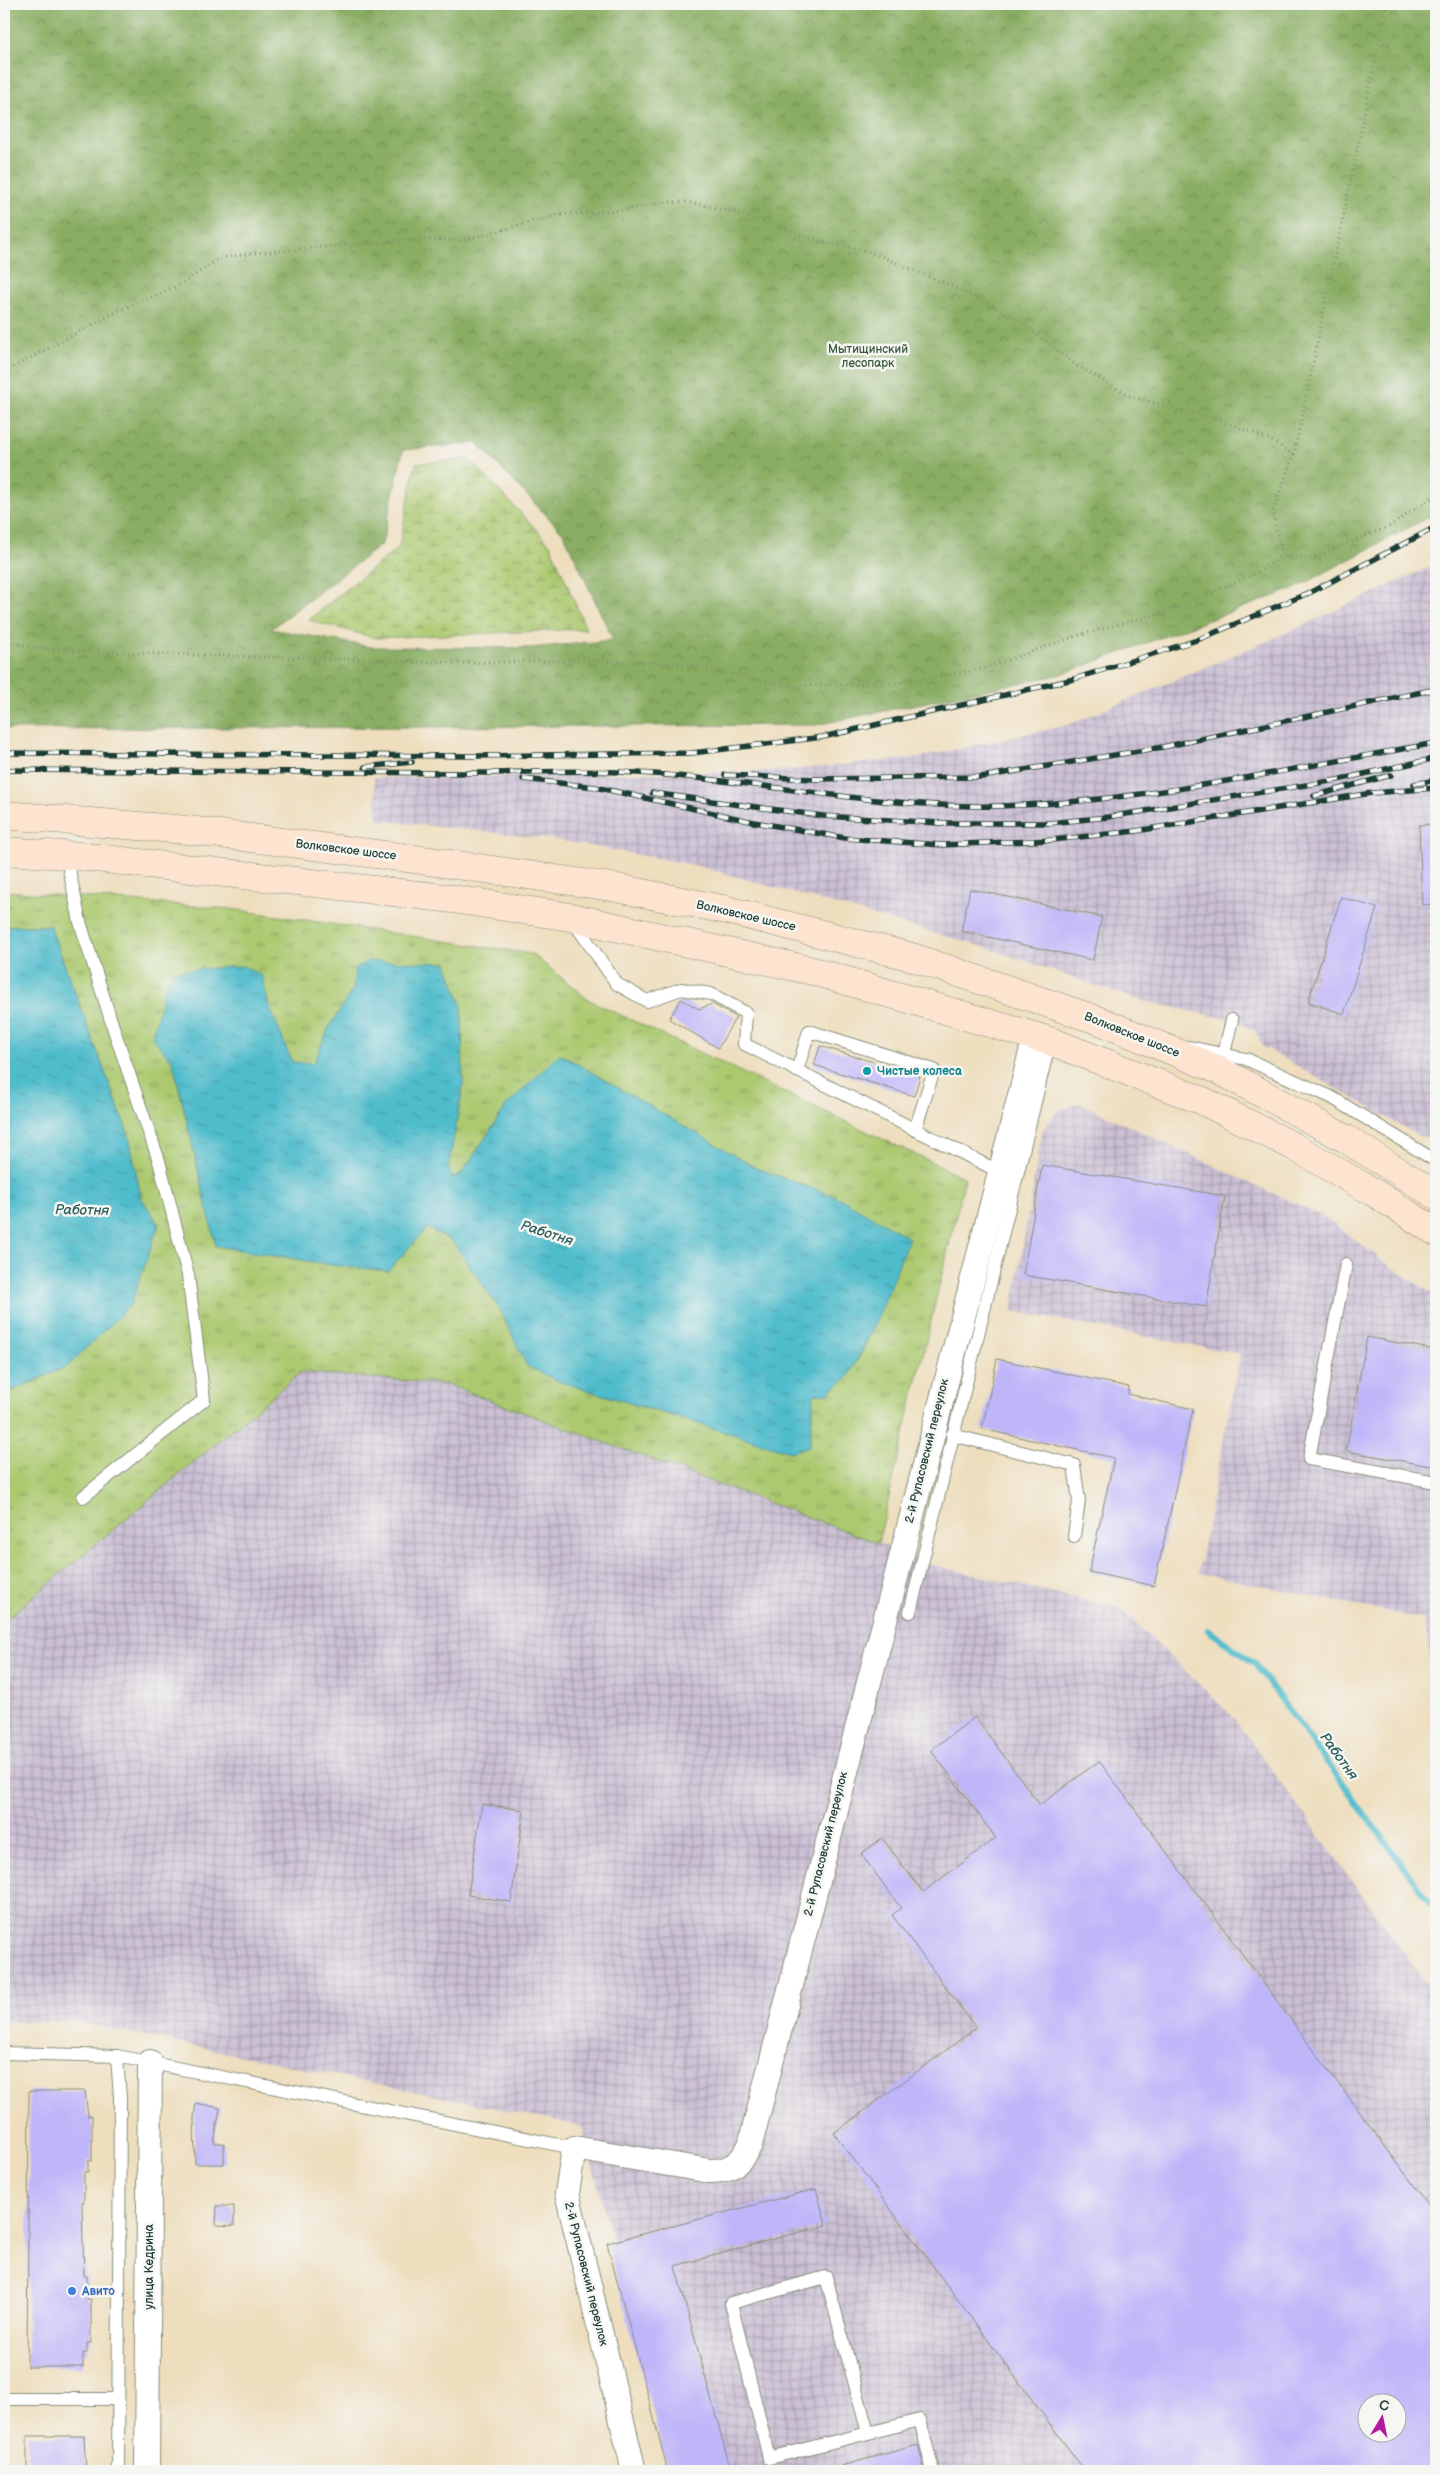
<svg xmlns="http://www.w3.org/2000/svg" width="1440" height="2475" font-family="'Balsamiq Sans',sans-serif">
<defs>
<pattern id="industrial-grid" width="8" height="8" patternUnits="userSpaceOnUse" patternTransform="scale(1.25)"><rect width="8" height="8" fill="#cbbfd4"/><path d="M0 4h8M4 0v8" fill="none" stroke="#a49cad"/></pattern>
<pattern id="grass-tufts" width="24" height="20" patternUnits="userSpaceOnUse" patternTransform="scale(1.25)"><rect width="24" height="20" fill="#acc970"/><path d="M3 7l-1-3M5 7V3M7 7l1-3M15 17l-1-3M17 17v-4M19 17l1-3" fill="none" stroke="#8ba45d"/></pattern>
<pattern id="forest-crowns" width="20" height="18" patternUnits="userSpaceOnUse" patternTransform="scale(1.25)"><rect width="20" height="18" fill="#89ad62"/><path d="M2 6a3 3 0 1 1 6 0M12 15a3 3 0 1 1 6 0" fill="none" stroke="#6f8e52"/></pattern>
<pattern id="wetland-marsh" width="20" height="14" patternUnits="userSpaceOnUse" patternTransform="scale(1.25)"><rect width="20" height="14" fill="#acc970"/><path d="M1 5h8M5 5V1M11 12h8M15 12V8" fill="none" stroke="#8ba45d"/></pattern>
<pattern id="water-ripples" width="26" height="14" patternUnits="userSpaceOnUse" patternTransform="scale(1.25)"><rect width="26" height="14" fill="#50bccc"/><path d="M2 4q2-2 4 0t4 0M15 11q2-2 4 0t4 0" fill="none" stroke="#429aa6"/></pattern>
</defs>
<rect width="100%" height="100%" fill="#f6f6f2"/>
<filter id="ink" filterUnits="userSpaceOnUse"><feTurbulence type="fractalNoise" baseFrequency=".02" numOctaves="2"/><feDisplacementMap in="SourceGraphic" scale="10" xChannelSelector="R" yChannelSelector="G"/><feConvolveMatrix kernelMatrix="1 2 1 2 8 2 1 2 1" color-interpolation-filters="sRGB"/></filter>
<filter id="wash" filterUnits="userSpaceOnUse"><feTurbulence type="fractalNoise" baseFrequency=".0096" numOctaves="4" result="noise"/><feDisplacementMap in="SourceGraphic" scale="20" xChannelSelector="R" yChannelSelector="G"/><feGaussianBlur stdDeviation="1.12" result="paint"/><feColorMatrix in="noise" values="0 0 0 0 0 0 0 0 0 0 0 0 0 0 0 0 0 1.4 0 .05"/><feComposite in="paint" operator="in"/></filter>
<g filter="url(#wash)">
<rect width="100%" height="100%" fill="#eedebe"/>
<g fill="url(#industrial-grid)" fill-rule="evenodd">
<path d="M1436,564V1136L1433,1138L1419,1136L1262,1046L1256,1031L1232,1020L1135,999L988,948L695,865L552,839L378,820L374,778L777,771L917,758L1068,725L1291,631Z"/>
<path d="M1079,1103L1326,1218L1391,1267L1436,1296V1695L1424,1619L1198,1573L1240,1354L1012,1311L1042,1132L1057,1111Z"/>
<path d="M301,1372L446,1384L878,1543L932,1565L1120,1608L1235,1719L1436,1997V2471H674L582,2126L73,2021L4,2022V1621ZM1368,2402H1398V2432H1368Z"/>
</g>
<path fill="url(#grass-tufts)" stroke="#668352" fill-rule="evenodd" d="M4,891L231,909L532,954L589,1000L965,1178L878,1543L446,1384L301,1372L4,1621V1395L68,1366L159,1224L141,1198L129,1136L50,926H4ZM261,976L268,1003L292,1063H314L329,1028L353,989L463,1087L448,1168L452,1179L462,1173L507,1105L758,1169L839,1198L879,1315C864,1345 852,1390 814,1394L809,1446L791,1452L558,1381L527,1366L499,1308L452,1241L427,1228L388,1271L332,1265L216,1246L173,1062Z"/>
<path fill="url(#forest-crowns)" stroke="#54754b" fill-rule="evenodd" d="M4,4H1436V513L1296,588L1062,674L816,725L4,729ZM477,443L564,534L613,640L530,648L372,647L271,629L382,544L403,450Z"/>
<path fill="url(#wetland-marsh)" stroke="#668352" d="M469,459L550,544L586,629L376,638L308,620L399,547L416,463Z"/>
<g fill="url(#water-ripples)" stroke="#387c80">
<path d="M4,926H50L129,1136L141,1198L159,1224L131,1304L68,1366L4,1394Z"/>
<path d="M368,961L447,963L462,1006L463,1087L448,1168L452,1178L462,1173L507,1105L560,1054L758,1169L839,1198L909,1238L879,1315L849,1376L828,1393L814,1394L809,1446L791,1452L558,1381L527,1366L499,1308L452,1241L427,1228L388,1271L332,1265L216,1246L173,1062L152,1037L164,990L174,971L243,966L262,976L268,1003L292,1062L314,1063L329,1028L353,989L355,969Z"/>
</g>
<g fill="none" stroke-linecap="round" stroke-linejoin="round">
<path stroke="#50bccc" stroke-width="6" d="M1208,1630L1255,1664L1436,1911"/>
</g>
<g id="blocks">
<g fill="#bfb5f9" fill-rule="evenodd">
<path d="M1436,824V904L1422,905L1419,825Z"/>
<path d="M970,889L1102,917L1093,960L961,931Z"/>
<path d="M1341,897L1377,908L1344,1014L1308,1002Z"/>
<path d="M681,999L699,1009L712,1004L736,1017L718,1048L669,1019Z"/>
<path d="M820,1046L920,1076L914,1096L814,1065Z"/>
<path d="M1042,1165L1225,1196L1206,1307L1023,1275Z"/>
<path d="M1367,1337L1436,1350V1467L1346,1451Z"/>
<path d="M997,1359L1129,1387L1128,1394L1193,1409L1154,1586L1089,1572L1114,1458L982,1429Z"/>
<path d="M975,1717L1040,1805L1099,1761L1436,2215V2471H1085L834,2133L976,2028L892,1915L901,1908L861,1854L882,1838L923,1892L996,1838L931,1750ZM1368,2402H1398V2432H1368Z"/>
<path d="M482,1804L524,1810L511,1902L468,1895Z"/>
<path d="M29,2091H85L88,2116H92V2161H88V2172H84V2202H82L84,2276H87V2299H91V2343H87V2353H83V2367H27Z"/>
<path d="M196,2103L220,2108L214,2143H224V2164H195L194,2117Z"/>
<path d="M816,2189L826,2225L675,2266L731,2471H668L607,2243Z"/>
<path d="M217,2206H234V2226L216,2225Z"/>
<path d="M27,2436H84L86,2471H27Z"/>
<path d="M918,2445L925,2471H842L841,2466Z"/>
</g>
</g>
</g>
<g filter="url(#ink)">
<use href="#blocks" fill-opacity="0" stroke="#868e79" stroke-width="1"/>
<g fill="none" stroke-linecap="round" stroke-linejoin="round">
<g stroke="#868e79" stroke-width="14">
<g id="service">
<path d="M66,855L80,922L114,1030L159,1161L188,1275L204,1400L83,1497"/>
<path d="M573,921L617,984L647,1001L681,989L711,994L746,1013L744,1044L998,1171"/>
<path d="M1189,1047L1246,1059L1331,1097L1436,1161"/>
<path d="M1222,1061L1232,1020"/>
<path d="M797,1071L809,1031L934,1070L915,1130"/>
<path d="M1346,1264L1309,1459L1436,1482"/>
<path d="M952,1435L1074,1465L1079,1501L1074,1536"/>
<path d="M910,1612L1050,1041"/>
<path d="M4,2053L117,2056L574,2148"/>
<path d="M117,2056L120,2098L118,2471"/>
<path d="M4,2399H118"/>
<path d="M868,2433L826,2277L731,2303L769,2458L920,2420L933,2471"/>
</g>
</g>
<g stroke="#868e79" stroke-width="26">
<g id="minor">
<path d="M147,2471L150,2062"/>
<path d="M634,2471L567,2193L574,2148L710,2171C731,2171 741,2163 750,2145L1035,1037"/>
</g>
</g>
<g stroke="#868e79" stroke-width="29">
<g id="secondary">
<path d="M4,815L188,830L415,859L612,887L727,910L912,957L1100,1021L1219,1070L1346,1139L1436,1195"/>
<path d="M4,851L78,856L453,899L570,917L813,971L1050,1041L1203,1101L1293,1146L1373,1192L1436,1232"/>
</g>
</g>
<g stroke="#868e79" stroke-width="3" stroke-dasharray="1 4" stroke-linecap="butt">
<path d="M4,372L118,311L178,286L220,258L254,253L407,240H465L557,215L623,210L666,202H688L727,210L819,241L871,252L949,285L1012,315L1076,365L1132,397L1221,421L1269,439L1294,455L1273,511L1282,556L1312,558L1390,526L1436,495"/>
<path d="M1294,455L1387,4"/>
<path d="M4,641L43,649L105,652L461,663L583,660L686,664L787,686L889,684L982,669L1076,636L1168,611L1255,574L1282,556"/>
</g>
<use href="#service" stroke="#fff" stroke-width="12"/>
<use href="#minor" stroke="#fff" stroke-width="24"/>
<use href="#secondary" stroke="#fde4d1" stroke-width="28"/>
<g stroke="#1f3d34" stroke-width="5.5">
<g id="rail">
<path d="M4,753L472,756L692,753L823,737L1074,679L1197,640L1311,592L1436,527"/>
<path d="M365,767L412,762"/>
<path d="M4,770C156,771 308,772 459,773C512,774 566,769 618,772C746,777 871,809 1000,806C1146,802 1292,768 1436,743"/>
<path d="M725,775L815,779L981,777L1163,747L1436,689"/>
<path d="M523,779L595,787L754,822L845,838L942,845L1052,840L1136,831L1372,793L1436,788"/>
<path d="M1414,784L1436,780"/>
<path d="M652,793L823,816L940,823H1049L1108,817L1337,780L1436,758"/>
<path d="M1314,796L1391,775"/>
</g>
</g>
<use href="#rail" stroke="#f6f6f2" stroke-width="4" stroke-dasharray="11" stroke-linecap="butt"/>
</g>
</g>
<circle fill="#0f9aa8" stroke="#f6f6f2" stroke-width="2" cx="867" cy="1071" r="5"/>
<circle fill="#3f7fe0" stroke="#f6f6f2" stroke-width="2" cx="72" cy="2291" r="5"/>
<g text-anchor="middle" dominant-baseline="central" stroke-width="5" stroke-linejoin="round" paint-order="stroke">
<g font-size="12" fill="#3b5940" stroke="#f6f6f2">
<text x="868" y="349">Мытищинский<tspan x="868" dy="14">лесопарк</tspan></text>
</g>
<g font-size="12" fill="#1f3d34" stroke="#f6f6f2">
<text transform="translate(346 850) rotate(7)">Волковское шоссе</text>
<text transform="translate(746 916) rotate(13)">Волковское шоссе</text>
<text transform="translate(1132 1035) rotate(22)">Волковское шоссе</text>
<text transform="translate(927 1451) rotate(-76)">2-й Рупасовский переулок</text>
<text transform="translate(826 1844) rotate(-76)">2-й Рупасовский переулок</text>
<text transform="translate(149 2267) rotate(-90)">улица Кедрина</text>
<text transform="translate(586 2274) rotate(76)">2-й Рупасовский переулок</text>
</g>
<g font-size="12" font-weight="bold" fill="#0d838f" stroke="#f6f6f2" text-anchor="start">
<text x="877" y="1071">Чистые колеса</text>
</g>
<g font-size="12" font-weight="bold" fill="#366cbe" stroke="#f6f6f2" text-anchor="start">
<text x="82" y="2291">Авито</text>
</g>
<g font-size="14" font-style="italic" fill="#2b5d5a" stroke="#f6f6f2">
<text transform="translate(82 1210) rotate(1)">Работня</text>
<text transform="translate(547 1233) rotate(18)">Работня</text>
<text transform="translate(1339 1756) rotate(54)">Работня</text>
</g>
</g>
<rect width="1440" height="2475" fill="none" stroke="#f6f6f2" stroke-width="20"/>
<g transform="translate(1382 2418) rotate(10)"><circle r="24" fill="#f6f6f2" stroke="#a0aca6"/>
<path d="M0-4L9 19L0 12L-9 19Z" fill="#b5179e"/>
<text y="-8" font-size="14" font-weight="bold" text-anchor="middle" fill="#1f3d34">С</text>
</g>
</svg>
